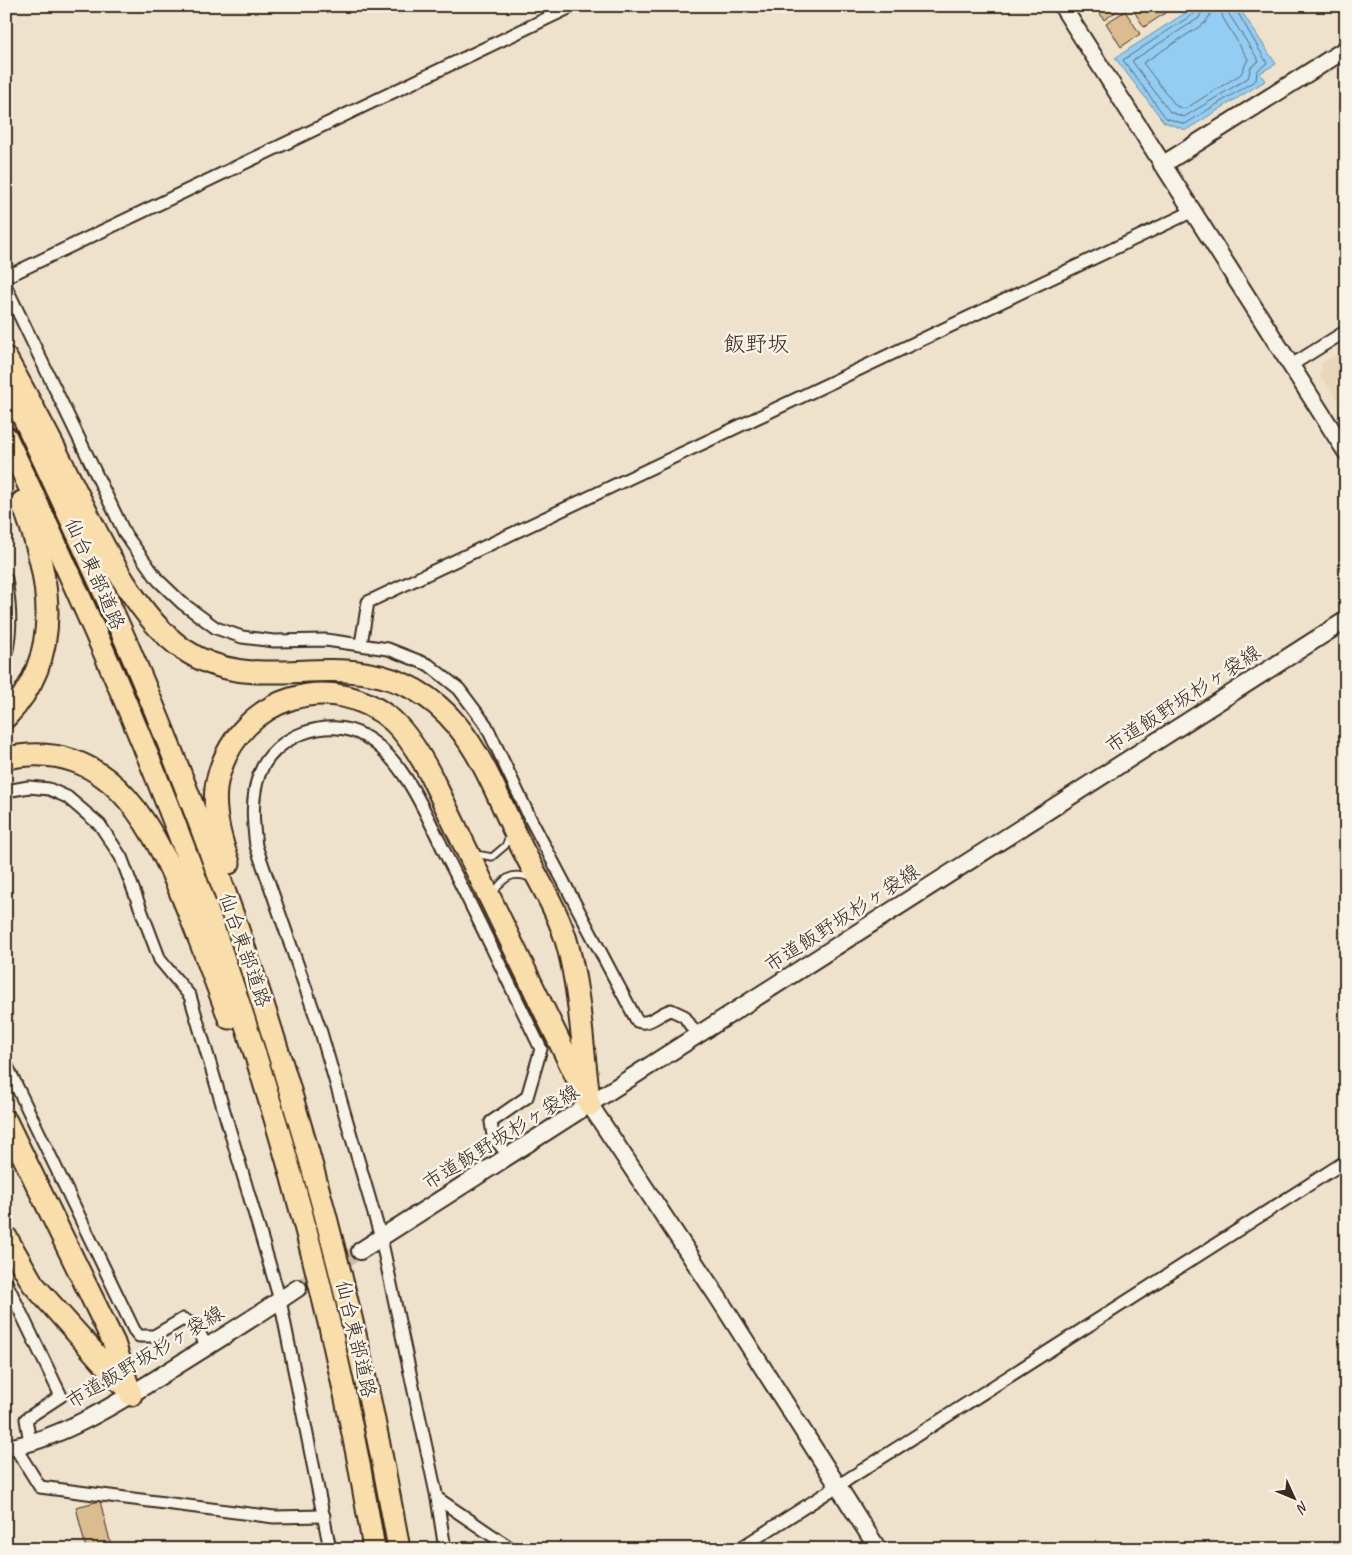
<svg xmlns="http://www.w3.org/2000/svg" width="1352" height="1555" font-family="Caveat,'Klee One',sans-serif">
<rect width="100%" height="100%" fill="#eee2cd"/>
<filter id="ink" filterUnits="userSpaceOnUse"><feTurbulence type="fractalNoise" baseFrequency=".02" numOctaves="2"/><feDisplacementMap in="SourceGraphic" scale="10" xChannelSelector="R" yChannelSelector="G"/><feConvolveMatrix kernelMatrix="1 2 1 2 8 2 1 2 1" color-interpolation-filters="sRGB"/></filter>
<g filter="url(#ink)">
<path fill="#e8d7ba" d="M1346,348V410L1320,376L1322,363Z"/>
<path fill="#93cdf3" stroke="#708c9e" d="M1196,6H1238L1276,64L1260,73L1265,81L1186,130L1164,122L1115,58Z"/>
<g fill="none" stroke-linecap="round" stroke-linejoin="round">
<g stroke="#5e6b73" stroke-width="1">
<path d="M1198,6L1195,13L1123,60L1166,118L1185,124L1256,80L1257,71L1267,63L1234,6"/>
<path d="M1204,6L1199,18L1132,61L1170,112L1184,117L1248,78L1251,67L1259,61L1229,14L1227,6"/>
<path d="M1212,6L1210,15L1205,23L1143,63L1176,106L1185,109L1241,74L1248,59L1223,18L1220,6"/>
</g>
</g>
<g fill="#dabc8e" stroke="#3b2a1e">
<path d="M1095,6H1124L1104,20Z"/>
<path d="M1134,6H1176L1144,27L1132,8Z"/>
<path d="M1125,11L1140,34L1121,47L1106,23Z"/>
<path d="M100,1501L112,1549H86L76,1507Z"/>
</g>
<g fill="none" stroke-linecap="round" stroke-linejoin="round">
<path stroke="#cabdaa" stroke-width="16" stroke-dasharray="16 8" stroke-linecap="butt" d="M298,1288L360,1251"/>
<g stroke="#3b2a1e" stroke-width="9">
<g id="lane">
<path d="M475,854L492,857L505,846L510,835"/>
<path d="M494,893C503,878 512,871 530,878"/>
</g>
</g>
<g stroke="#3b2a1e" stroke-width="15">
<g id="street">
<path d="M6,277L573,6"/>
<path d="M6,287L125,534L158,580L182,603L216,628L242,637L274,641L326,640L388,649L429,665L459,689L486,725L531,820L637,1021C650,1026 659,1013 671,1010L684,1016L697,1035"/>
<path d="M1290,366L1346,331"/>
<path d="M6,579C10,605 12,628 6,654"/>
<path d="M361,644L368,602L1191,212"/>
<path d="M6,791L29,787L49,789L67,797L100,825L121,857L160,960L190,996L280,1300L330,1549"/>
<path d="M6,1064L134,1330L139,1336H154L183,1319C196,1325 201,1335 207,1347"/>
<path d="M6,1282L61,1396L26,1419L30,1442"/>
<path d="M15,1447L40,1487L274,1517L324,1516"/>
<path d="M437,1498L512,1549"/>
<path d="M445,1549L437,1498L381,1238L320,1029L256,846C253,822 251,798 259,775C273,736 328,715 364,736C407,759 431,827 453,869C483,929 512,989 541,1049L527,1097L491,1122L493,1136L509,1157"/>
<path d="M739,1549L1346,1161"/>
</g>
</g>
<g stroke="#3b2a1e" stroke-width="20">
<g id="secondary">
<path d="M1062,6L1346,452"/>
<path d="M1162,165L1346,49"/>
<path d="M590,1105L719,1299L878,1549"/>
<path d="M360,1251L1346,620"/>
<path d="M6,1448C66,1439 135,1392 186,1360C223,1337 261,1313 298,1288"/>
</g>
</g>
<g stroke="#3b2a1e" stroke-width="25">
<g id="highway">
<path d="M6,358C27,396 48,434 67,473C96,529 130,612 183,649C241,689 301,663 365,673C462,688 485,771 522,848C538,880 559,912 568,947C580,993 582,1043 588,1090"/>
<path d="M6,380C64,504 123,628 173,755C275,1011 351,1277 399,1549"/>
<path d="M6,437C88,611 167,788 228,971C292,1159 342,1353 374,1549"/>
<path d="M6,717C66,655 50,574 22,502"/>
<path d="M6,758C114,735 158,835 191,918C204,951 217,984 229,1018"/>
<path d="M229,863C219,836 210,803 219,774C241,697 332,668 393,721C409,736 420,755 430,774L590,1105"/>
<path d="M6,1121L114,1343L131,1395"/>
<path d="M6,1237L33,1284L123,1385"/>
</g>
</g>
<use href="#lane" stroke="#f7f3e8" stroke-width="5.5"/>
<use href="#street" stroke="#f7f3e8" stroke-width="11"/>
<use href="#secondary" stroke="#f7f3e8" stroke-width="16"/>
<use href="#highway" stroke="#f9deab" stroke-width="21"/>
</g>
</g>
<g text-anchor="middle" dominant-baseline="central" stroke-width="5" stroke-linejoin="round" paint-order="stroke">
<g font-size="20" fill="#3b2a1e" stroke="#f7f3e8">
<text transform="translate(95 574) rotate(66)">仙台東部道路</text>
<text transform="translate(1183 699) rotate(-33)">市道飯野坂杉ヶ袋線</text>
<text transform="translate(842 918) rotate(-33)">市道飯野坂杉ヶ袋線</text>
<text transform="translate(245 950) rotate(71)">仙台東部道路</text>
<text transform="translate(501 1137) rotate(-32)">市道飯野坂杉ヶ袋線</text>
<text transform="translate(356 1339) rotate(77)">仙台東部道路</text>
<text transform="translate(145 1357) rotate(-31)">市道飯野坂杉ヶ袋線</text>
</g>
<g font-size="22" fill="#3b2a1e" stroke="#f7f3e8">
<text x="756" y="344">飯野坂</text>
</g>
</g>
<rect width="1352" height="1555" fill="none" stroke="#f7f3e8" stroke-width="25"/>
<rect x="12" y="12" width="1327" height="1530" fill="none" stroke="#3b2a1e" stroke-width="2" filter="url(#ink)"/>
<g transform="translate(1294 1498) rotate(134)" stroke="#f7f3e8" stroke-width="4" paint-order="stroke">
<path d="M0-4L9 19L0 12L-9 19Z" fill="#3b2a1e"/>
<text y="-8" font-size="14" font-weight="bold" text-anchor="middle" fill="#3b2a1e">N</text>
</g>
</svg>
